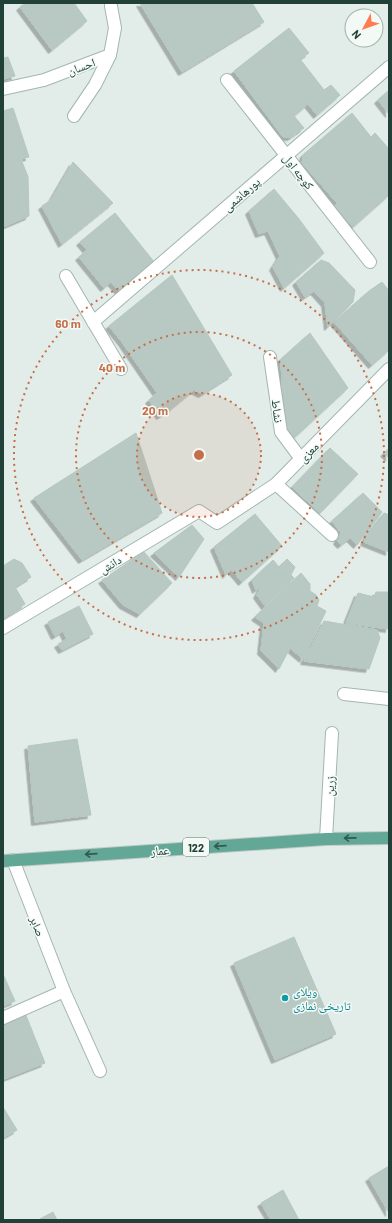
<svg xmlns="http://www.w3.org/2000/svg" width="392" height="1223" font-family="Barlow,'Noto Naskh Arabic',sans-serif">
<defs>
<filter id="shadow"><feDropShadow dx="-3.5" dy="3.5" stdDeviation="0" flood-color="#0004"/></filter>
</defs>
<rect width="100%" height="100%" fill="#e2ede9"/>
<g fill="#b7c9c2" stroke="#b4c8c0" filter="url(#shadow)">
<path d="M25,3H74L87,21L52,50L20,7Z"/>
<path d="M140,3H252L264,22L182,72Z"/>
<path d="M289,28L309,53L300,59L324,90L331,85L340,95L317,115L308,104L294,116L304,128L291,137H283L234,71Z"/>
<path d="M8,57L15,76L3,79V58Z"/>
<path d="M389,90V114L378,100Z"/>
<path d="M13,108L29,157L21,159L28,177L29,216L3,227V111Z"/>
<path d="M352,113L371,137L375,133L389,149V153L388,154L389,156V195L353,227L334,206L337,203L302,163L304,154Z"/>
<path d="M73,162L113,203L62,244L42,206L51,200Z"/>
<path d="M274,189L299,219L324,253L284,288L273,267L280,256L268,231L259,234L249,211Z"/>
<path d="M115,213L155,263L120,292L111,282L104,288L79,257L87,250L80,242Z"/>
<path d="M321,260L329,263L355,290L353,302L328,327L325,303L314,291L305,297L296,282Z"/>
<path d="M172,275L232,375L202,394L194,390L171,409L160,416L149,400L157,393L122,342L109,326Z"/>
<path d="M382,282L389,291V350L372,365L334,322L369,291Z"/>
<path d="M310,333L348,388L294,438L287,429L282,385L281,359Z"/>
<path d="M136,433L162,513L82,560L34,498Z"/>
<path d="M330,448L358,474L320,513L292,487Z"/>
<path d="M389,448V458L384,453Z"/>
<path d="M363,493L382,512L357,545L350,538L341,545L337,541L341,533L332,521Z"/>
<path d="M384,513L389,515V552L364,542L368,533Z"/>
<path d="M255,514L282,546L242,582L231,569L226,575L214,547Z"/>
<path d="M192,525L204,539L179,577L154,553Z"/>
<path d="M144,552L172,583L140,614L123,605L102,580Z"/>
<path d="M14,559L22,563L31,577L15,587L25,604L3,618V566Z"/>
<path d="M287,559L295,567L291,575L294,578L265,606L257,595L262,585L256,590L252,580L273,560L279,567Z"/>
<path d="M301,573L310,584V591L316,595L319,600L317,606L326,611L303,659L290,648L279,669L261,651L264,623L255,617Z"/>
<path d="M376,592H389V629L346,623L358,593L374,597Z"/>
<path d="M79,606L93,634L62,650L58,644L67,639L63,631L55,636L48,622Z"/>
<path d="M324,621L377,630L380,638L369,669L304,661Z"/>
<path d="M77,739L91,815L35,822L28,746Z"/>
<path d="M294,937L336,1034L275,1060L234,963Z"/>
<path d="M3,974L15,1001L3,1006Z"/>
<path d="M25,1013L45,1063L4,1079L3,1022Z"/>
<path d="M3,1107L17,1130L3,1138Z"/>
<path d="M389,1166V1213L369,1178Z"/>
<path d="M283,1190L299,1220H271L261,1203Z"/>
<path d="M53,1212L57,1220H41L40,1219Z"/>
</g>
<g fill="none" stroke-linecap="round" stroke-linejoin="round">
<g stroke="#a4b6b0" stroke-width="14">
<g id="minor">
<path d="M227,80L370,262"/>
<path d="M3,89L44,80L110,55L115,28L111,6"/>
<path d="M74,116L95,85L110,55"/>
<path d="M66,276L121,369"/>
<path d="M93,322L389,67"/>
<path d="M270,357L281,432L301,459"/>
<path d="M276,484L332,535"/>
<path d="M3,628L199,511L217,523L276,484L389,369"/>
<path d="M344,694L389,699"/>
<path d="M326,839L332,733"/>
<path d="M13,860L64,991L100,1071"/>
<path d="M3,1018L64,991"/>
</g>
</g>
<g stroke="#c1cac7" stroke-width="14">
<path id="major" d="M3,861L326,839L389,838"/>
</g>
<use href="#minor" stroke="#fff" stroke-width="12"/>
<use href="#major" stroke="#63a796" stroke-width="12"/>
</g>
<defs><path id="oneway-shaft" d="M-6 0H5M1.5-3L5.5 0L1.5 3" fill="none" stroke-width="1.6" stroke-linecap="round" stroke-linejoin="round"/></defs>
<g stroke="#315a50">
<use href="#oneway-shaft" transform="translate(350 838) rotate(179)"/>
<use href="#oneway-shaft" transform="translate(220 846) rotate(176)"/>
<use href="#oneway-shaft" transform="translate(91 854) rotate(176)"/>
</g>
<circle cx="199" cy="455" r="62" fill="#c66e4a" fill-opacity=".12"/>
<g fill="none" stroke="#c66e4a" stroke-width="2" stroke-dasharray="2 4">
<circle cx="199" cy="455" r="62"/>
<circle cx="199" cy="455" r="123"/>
<circle cx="199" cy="455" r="185"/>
</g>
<circle fill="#0f9aa8" stroke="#f3faf6" stroke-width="1.5" cx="285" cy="998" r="4"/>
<g text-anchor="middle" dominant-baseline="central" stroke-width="3" stroke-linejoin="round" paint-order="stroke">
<rect fill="#f3faf6" stroke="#5f7871" stroke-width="1" x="183" y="838" width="26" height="18" rx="3"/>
<g font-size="11" font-weight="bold" fill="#204038">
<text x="196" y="847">122</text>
</g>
<g font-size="12" fill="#204038" stroke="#f3faf6">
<text transform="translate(81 66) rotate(-20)">احسان</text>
<text transform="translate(299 171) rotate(52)">کوچه اول</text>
<text transform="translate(241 194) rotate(-41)">پورهاشمی</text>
<text transform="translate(278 411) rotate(82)">نشاط</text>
<text transform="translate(308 452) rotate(-46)">معزی</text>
<text transform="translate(110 564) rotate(-31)">دانش</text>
<text transform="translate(329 786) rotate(-87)">زرین</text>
<text transform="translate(160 850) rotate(-4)">عمار</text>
<text transform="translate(38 926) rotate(69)">صابر</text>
</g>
<g font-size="12" fill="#0d838f" stroke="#f3faf6" text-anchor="start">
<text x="293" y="991">ویلای<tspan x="293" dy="14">تاریخی نمازی</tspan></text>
</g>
</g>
<circle cx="199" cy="455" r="6" fill="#c66e4a" stroke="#f3faf6" stroke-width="2"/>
<g font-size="12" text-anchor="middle" font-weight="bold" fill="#c66e4a" stroke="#f3faf6" stroke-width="3" stroke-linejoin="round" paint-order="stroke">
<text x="68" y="328">60 m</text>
<text x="112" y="372">40 m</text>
<text x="155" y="415">20 m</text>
</g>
<rect width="392" height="1223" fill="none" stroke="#204038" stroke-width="8"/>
<g transform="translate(364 28) rotate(229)"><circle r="19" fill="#f3faf6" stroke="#9fb0aa"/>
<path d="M0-3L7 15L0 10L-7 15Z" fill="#fd7d50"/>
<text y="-6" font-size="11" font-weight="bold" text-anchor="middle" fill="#204038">N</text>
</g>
</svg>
